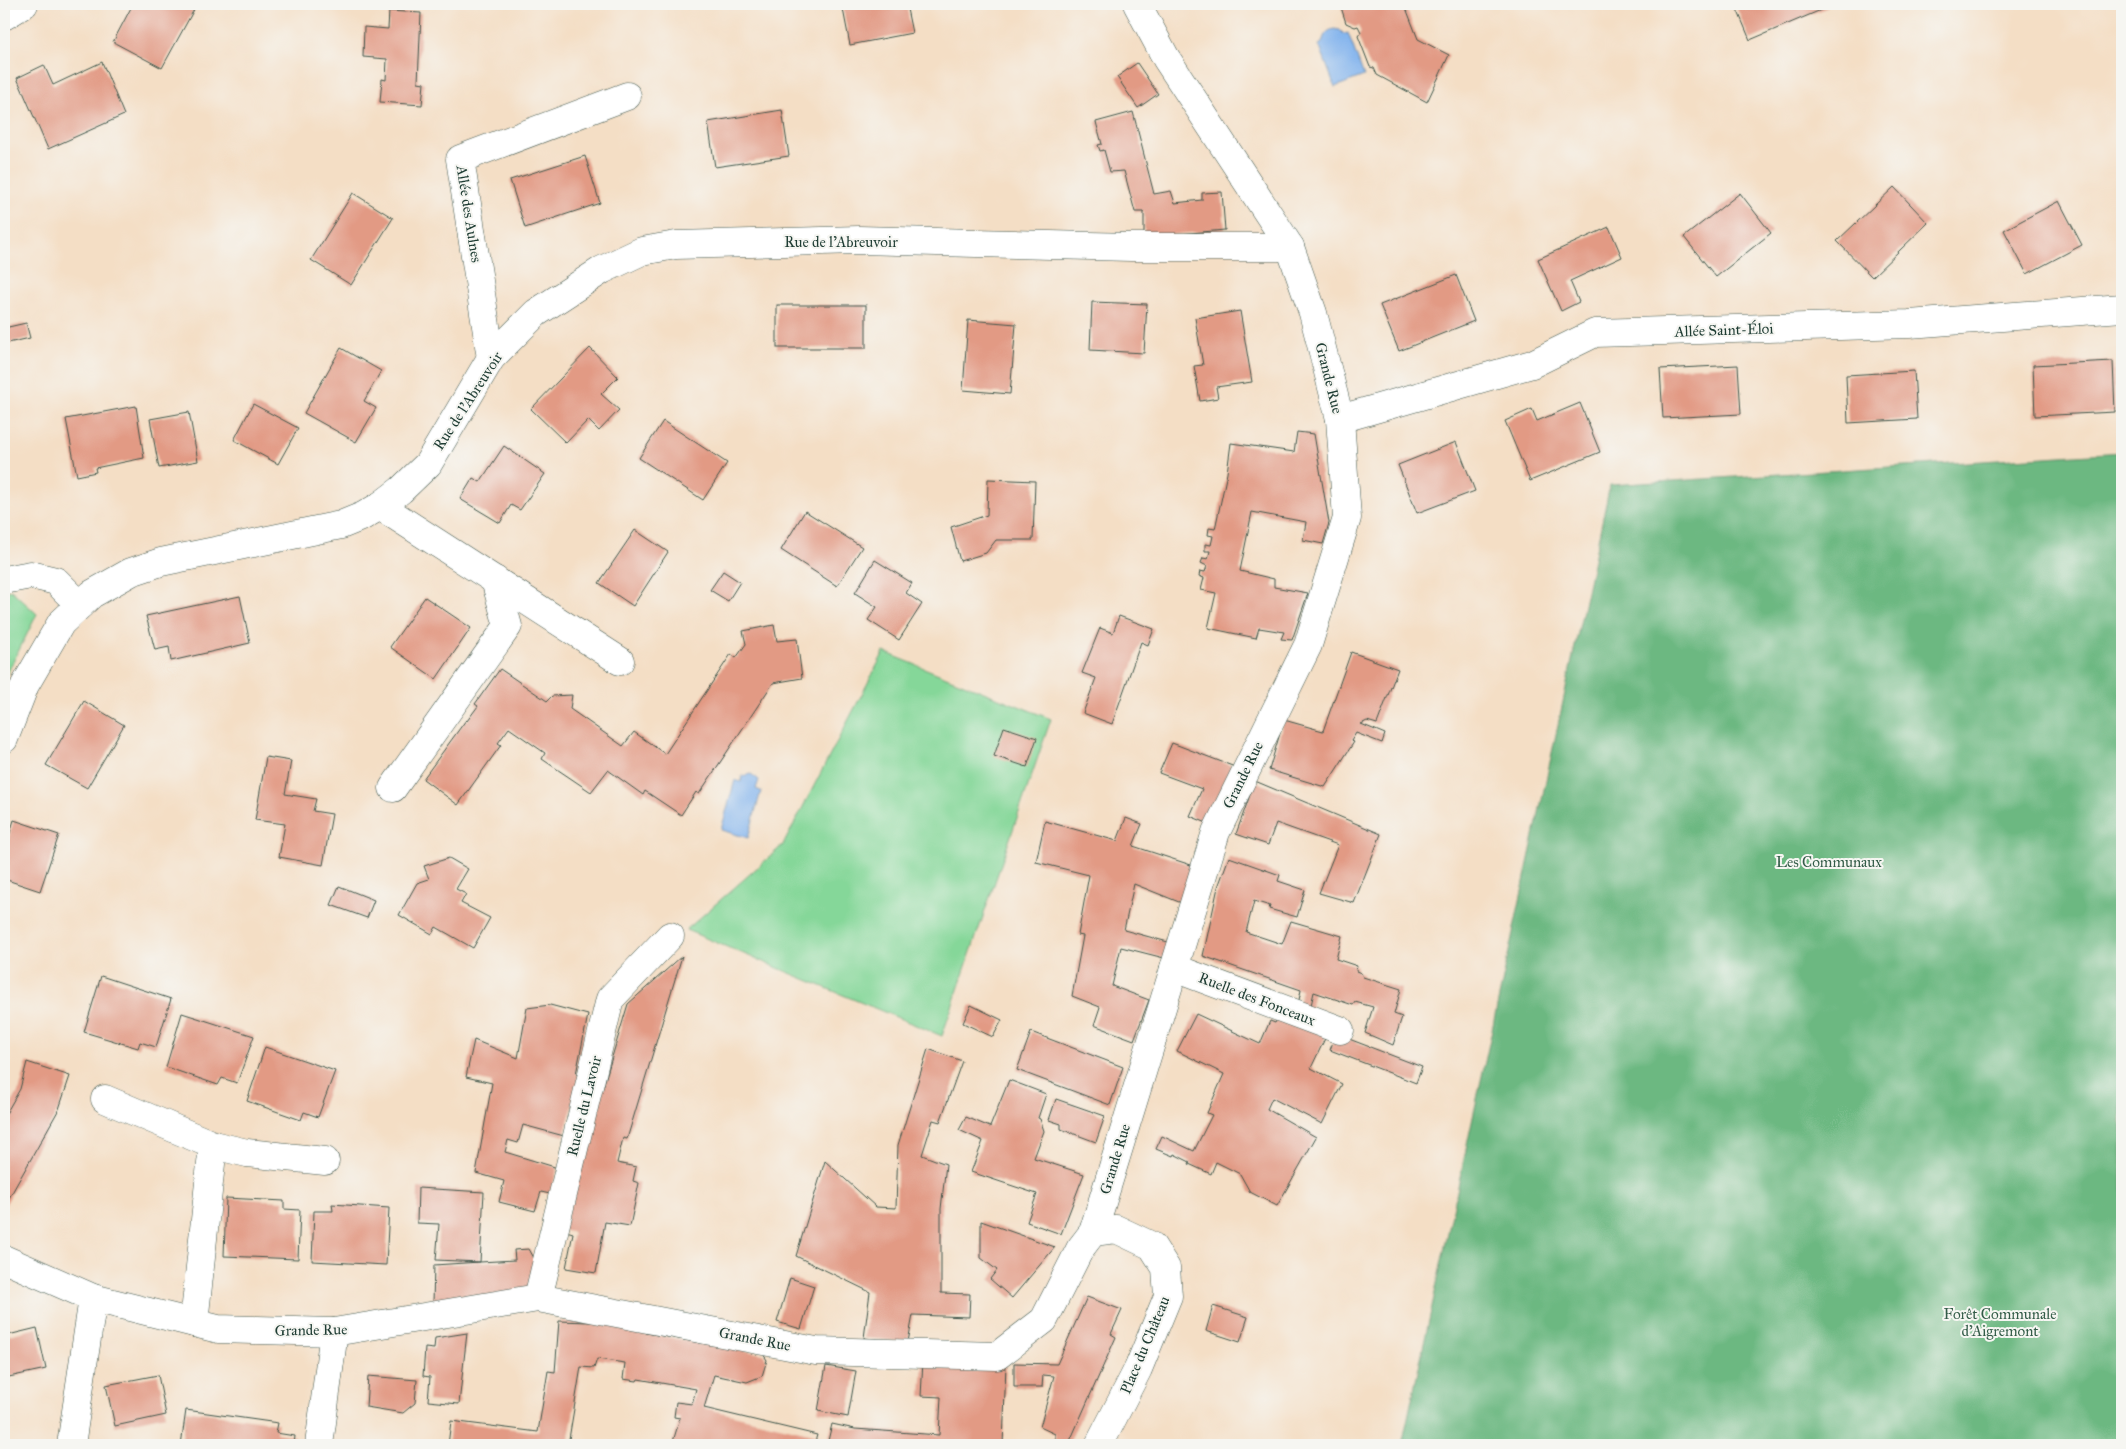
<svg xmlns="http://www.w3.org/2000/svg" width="2126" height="1449" font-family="'IM FELL Great Primer',serif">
<rect width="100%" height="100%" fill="#f6f6f2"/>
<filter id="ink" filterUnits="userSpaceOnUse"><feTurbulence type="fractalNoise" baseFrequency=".02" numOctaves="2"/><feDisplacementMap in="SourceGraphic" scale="10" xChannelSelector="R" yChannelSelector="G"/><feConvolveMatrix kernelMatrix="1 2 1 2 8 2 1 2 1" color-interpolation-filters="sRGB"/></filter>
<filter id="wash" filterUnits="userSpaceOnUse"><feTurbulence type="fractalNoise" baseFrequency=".0096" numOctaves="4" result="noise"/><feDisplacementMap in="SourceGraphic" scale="20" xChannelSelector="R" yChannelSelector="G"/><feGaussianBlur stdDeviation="1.12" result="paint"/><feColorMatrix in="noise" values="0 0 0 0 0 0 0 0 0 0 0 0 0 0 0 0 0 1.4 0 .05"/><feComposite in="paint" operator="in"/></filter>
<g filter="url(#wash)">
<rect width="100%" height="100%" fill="#f4dec5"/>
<g fill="#85d799" stroke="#528a66">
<path d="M11,590L37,614L4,680V592Z"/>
<path d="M884,652L1051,719L942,1036L686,930L783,845Z"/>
</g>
<path fill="#6cb881" stroke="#467a5a" d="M2122,452V1445H1402L1610,485Z"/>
<g fill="#81b2ed" stroke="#507890">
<path d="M1334,29L1340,30L1344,34L1348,33L1364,76L1335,87L1319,45L1322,43C1324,35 1326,31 1334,29Z"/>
<path d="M751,774L759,780L756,789L761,791L748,838L721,830L735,780L741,782L742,776Z"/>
</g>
<g id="blocks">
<g fill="#e29a84">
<path d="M133,4H197L162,68L113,42Z"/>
<path d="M842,4H906L912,33L850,45Z"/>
<path d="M1340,4H1408L1406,8L1418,39L1449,55L1427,102L1377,75L1374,68L1370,67L1358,36L1361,32L1358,26L1355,27L1346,23Z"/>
<path d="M1746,4H1827L1828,7L1750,40L1737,9Z"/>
<path d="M389,11L421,13L418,82L424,83L422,105L380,102L382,79L386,80L387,59L363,57L364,27L388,29Z"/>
<path d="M102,62L124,115L48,149L17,78L44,65L53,85Z"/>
<path d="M1137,63L1158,94L1138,108L1117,77Z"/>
<path d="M782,110L789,156L715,167L708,122Z"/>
<path d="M1133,112L1154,194L1171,191L1175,203L1202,200V193L1222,192L1225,230L1144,237V212H1135L1124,171L1110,172L1104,150L1100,151L1098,145L1102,144L1096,122Z"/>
<path d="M585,156L600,203L525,228L510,180Z"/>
<path d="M1894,187L1928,223L1872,277L1837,241Z"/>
<path d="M353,193L393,218L351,285L311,260Z"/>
<path d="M1740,193L1771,233L1716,277L1684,237Z"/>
<path d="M2059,201L2082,245L2027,274L2004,230Z"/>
<path d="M1609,227L1622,257L1570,281L1579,302L1561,311L1538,259Z"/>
<path d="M1456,275L1474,321L1399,351L1380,305Z"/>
<path d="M1092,302L1147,304L1144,353L1090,350Z"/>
<rect x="777" y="305" width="89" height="43"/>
<path d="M1240,311L1252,382L1216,387L1218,398L1200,401L1194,366L1203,365L1195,318Z"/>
<path d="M968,320L1016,324L1010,394L963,390Z"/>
<path d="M26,323L30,338L8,343L4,328Z"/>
<path d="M341,348L381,371L364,401L376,408L356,442L304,413Z"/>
<path d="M590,348L618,377L601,394L619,410L599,431L588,420L566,443L531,409Z"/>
<path d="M2113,361L2115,412L2035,416L2033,365Z"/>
<path d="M1738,365L1741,414L1663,418L1660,369Z"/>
<path d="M1914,371L1917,419L1848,423L1846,375Z"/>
<path d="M1580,403L1600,452L1530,481L1505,421L1532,409L1537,421Z"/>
<path d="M253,404L298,428L278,464L234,440Z"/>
<path d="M136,406L144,458L95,468L96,472L77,476L66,419Z"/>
<path d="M189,412L198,461L159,468L150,419Z"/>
<path d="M663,421L727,463L703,500L639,458Z"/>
<path d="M1297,432L1314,434L1329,523L1323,544L1303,540L1306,522L1252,512L1240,571L1274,579V587L1308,593L1292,640L1281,639L1284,632L1259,628L1256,638L1208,628L1216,593L1201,590L1204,578L1199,576L1200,571L1205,572L1207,566L1201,563L1203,558L1208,559L1210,551H1205V544L1211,545L1213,536L1208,535L1209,528L1215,529L1227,473L1231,443L1294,452Z"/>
<path d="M1456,442L1475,491L1417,513L1398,465Z"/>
<path d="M504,446L545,474L520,510L511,505L500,523L460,499L473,478L480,482Z"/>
<path d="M988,479L1035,481L1033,540H996L986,553L960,561L951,527L987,515Z"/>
<path d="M805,511L862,547L837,586L781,550Z"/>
<path d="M635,530L668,552L633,606L599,583Z"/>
<path d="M875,560L912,583L906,593L922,604L899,640L868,620L877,607L855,593Z"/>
<path d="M723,571L740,582L728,601L710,590Z"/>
<path d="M240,596L250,643L171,661L169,647L155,650L146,616Z"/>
<path d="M425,597L471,628L436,679L390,647Z"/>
<path d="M1119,616L1154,629L1148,645L1141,642L1112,724L1083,713L1096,678L1082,673L1100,628L1113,633Z"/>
<path d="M774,625L777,641L797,639L802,678L773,683L699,794L696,792L681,815L645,791L643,795L608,770L591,792L542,759L545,753L509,728L498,743L501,745L458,805L423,779L466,720L467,721L478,706L475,704L500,669L547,701L552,696L572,695L570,709L623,746L634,732L665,754L731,654L736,658L746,644L743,631Z"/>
<path d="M1351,652L1398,669L1377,724L1367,721L1361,724L1385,734L1382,743L1356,733L1351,741L1354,742L1325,787L1269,770L1284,720L1323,731Z"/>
<path d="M84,701L124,725L87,788L46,765Z"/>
<path d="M1004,727L1037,738L1027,767L994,756Z"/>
<path d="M1172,743L1235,767L1212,825L1190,816L1202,789L1159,773Z"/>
<path d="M266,757L291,761L285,794L316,799L313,811L332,814L323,865L279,857L285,824L255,820Z"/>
<path d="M1255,781L1381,834L1354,903L1319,893L1338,845L1276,823L1268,845L1236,834Z"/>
<path d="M1126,818L1142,824L1133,846L1197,867L1184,904L1134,884L1124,930L1168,942L1164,958L1121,947L1112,986L1149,1000L1134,1040L1094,1025L1100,1007L1072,996L1083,936L1078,935L1089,875L1036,862L1045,821L1117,841Z"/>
<path d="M14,820L59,835L40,891L4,879V852Z"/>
<path d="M1229,857L1280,875L1278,881L1305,890L1297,917L1269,909L1270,906L1254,901L1246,932L1282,944L1291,921L1342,936L1336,959L1357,966L1356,971L1361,973L1363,977L1401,989L1394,1014L1402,1017L1393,1045L1365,1033L1373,1007L1355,1002L1353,1005L1314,992L1310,1010L1298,1005L1301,990L1203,956L1218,887Z"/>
<path d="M449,858L468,869L456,889L466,894L461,903L490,918L473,948L436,927L432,934L399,915L417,883L429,879L424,866Z"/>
<path d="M339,886L374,900L367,918L331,905Z"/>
<path d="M682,956L627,1139L623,1138L617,1163L636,1167L633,1181L639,1183L630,1226L605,1222L596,1273L566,1268L573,1233L563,1230L588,1137L628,1004Z"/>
<path d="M101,976L171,999L156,1047L140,1042L138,1048L84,1032Z"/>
<path d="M550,1005L588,1015L576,1074L581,1076L564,1136L523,1125L518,1143L508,1140L505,1152L558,1168L550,1194L541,1192L535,1211L499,1202L504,1181L476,1173L492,1083L466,1077L474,1040L518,1058L527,1008Z"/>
<path d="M971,1005L1002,1020L993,1037L963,1023Z"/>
<path d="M1281,1012L1329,1030L1311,1068L1342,1084L1322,1124L1272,1098L1267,1109L1316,1137L1277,1206L1250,1192L1240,1174L1216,1162L1211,1174L1189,1164L1190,1162L1174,1154L1173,1156L1156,1149L1162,1136L1194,1151L1212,1115L1207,1113L1224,1074L1177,1051L1196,1014L1260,1044L1270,1021L1275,1023Z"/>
<path d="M182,1013L254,1036L237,1083L222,1078L218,1085L166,1067Z"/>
<path d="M1031,1032L1123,1067L1110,1105L1017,1070Z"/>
<path d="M1336,1034L1422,1067L1416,1083L1330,1050Z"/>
<path d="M265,1047L335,1071L318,1117L304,1112L301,1120L247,1101Z"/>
<path d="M928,1049L962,1061L940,1122L933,1120L922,1155L946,1164L941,1209V1293L970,1294L969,1317L913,1315L908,1342L864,1338L870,1292L796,1256L825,1161L876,1207L896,1208L898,1145Z"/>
<path d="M27,1062L70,1076L59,1109L4,1207V1117L20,1089Z"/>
<path d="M1009,1080L1046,1094L1038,1118L1040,1119L1044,1131L1034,1158L1084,1174L1061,1234L1027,1222L1037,1194L971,1172L983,1141L959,1130L966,1117L990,1127Z"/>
<path d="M1056,1099L1105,1116L1096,1142L1061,1129V1124L1049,1120Z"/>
<path d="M418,1188L484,1192L480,1262L515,1260L514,1250L529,1249L534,1258L527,1295L433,1304L434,1265L480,1262L436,1260L439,1224L417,1223Z"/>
<path d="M226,1198L284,1201V1209L300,1210L298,1259L224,1256Z"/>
<path d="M332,1204L389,1208L386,1265L312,1261L314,1211H333Z"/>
<path d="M981,1221L1055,1247L1012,1298L990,1279L997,1270L981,1258Z"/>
<path d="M790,1278L814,1286L801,1329L777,1322Z"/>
<path d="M1087,1297L1122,1310L1111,1334L1116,1337L1070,1441V1445H1055V1434L1040,1427L1054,1376L1043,1375L1042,1387H1014V1363L1057,1364Z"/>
<path d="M1213,1306L1248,1317L1240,1342L1206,1331Z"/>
<path d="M559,1321L648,1324L646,1333L763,1354L767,1360L762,1376L747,1382L714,1375L704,1408L817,1435L814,1445H672L680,1418L674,1417L676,1402L692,1404L696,1389L638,1379L637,1381L623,1379L625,1363L597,1359L594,1368L581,1367L568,1445H448L451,1421L538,1432L548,1371L555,1372Z"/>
<path d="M37,1328L46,1369L4,1378V1336Z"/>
<path d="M467,1333L459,1404L428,1401L430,1377L423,1376L425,1348L434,1349L435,1338Z"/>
<path d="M923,1361L1006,1364L1003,1445H827L832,1424L855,1429L939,1435L941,1397L921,1396Z"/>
<path d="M826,1366L856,1371L848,1417L818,1411Z"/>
<path d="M158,1375L166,1415L115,1426L106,1385Z"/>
<path d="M368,1376L417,1380L415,1403L403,1413L366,1407Z"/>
<path d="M186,1410L278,1423L276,1433L295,1436L294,1445H181Z"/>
</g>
</g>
</g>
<g filter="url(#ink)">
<use href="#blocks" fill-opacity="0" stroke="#3f554a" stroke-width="1"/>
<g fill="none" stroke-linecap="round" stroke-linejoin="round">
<g stroke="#3f554a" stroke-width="29">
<g id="minor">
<path d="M4,16L24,4"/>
<path d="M491,358L460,159L627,96"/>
<path d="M1340,419L1532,364L1595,333L1909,324L2122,308"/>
<path d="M380,506L620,661"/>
<path d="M4,580L31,575L56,581L80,605"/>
<path d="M4,739L25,685L61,623L92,594L131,572L161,562L341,525L363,516L380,506L401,490L428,464L491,358L536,313L602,270L642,251L676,245L859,240L1131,247H1290"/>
<path d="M393,788L508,626L495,580"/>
<path d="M1174,968L1340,1030"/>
<path d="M105,1099L213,1145L247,1153L325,1161"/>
<path d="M1093,1232L1116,1229L1152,1246L1166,1268L1168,1296L1138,1369L1099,1445"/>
<path d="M4,1259L93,1298L218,1329L334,1332L538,1298L816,1351L997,1356L1044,1320L1080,1249L1093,1232L1216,832L1308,645L1347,518L1340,419L1313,313L1290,247L1166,58L1137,4"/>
<path d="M538,1298L610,999L670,936"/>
<path d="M194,1323L213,1145"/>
<path d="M71,1445L93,1298"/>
<path d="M319,1445L334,1332"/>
</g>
</g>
<use href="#minor" stroke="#fff" stroke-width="28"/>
</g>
</g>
<g text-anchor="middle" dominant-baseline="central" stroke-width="4" stroke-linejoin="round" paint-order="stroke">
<g font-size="15" fill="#1f3d34" stroke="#f6f6f2">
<text transform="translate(469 214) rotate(81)">Allée des Aulnes</text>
<text x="841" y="242">Rue de l'Abreuvoir</text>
<text transform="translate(1724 330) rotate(-2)">Allée Saint-Éloi</text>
<text transform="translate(1329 378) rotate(76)">Grande Rue</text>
<text transform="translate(468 401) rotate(-57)">Rue de l'Abreuvoir</text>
<text transform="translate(1243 775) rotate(-64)">Grande Rue</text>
<text transform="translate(1257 999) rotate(21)">Ruelle des Fonceaux</text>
<text transform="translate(584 1106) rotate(-76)">Ruelle du Lavoir</text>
<text transform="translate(1115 1159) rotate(-73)">Grande Rue</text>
<text transform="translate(311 1330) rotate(-1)">Grande Rue</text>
<text transform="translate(755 1339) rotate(11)">Grande Rue</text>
<text transform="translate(1145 1345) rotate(-67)">Place du Château</text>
</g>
<g font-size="15" fill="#335c48" stroke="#f6f6f2">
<text x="1829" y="862">Les Communaux</text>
<text x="2000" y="1314">Forêt Communale<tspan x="2000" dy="17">d'Aigremont</tspan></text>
</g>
</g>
<rect width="2126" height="1449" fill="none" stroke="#f6f6f2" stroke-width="20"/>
</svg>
